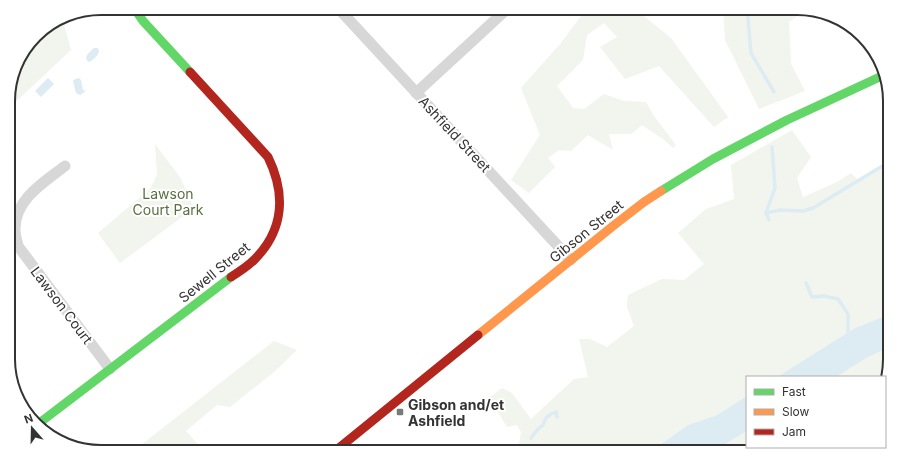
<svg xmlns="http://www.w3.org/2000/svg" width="898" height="460" font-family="Inter,sans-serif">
<rect width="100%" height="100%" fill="#fff"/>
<g fill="#f1f5ed">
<path d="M587,8H634L671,38L728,117L714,127L659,66L625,79L600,47L617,37L604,23L587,35L583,60L557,86L573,108L584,109L604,94L624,101L646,102L654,116L676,145L673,148L663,139L642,125L631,134H609L613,150L588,135L571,151L559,150L548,158L555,167L529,193L511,180L540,135L521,88L561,43Z"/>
<path d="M723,8H797L802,9L803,12L789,22L791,64L805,91L759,109L725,40Z"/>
<path d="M62,17L71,50L8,109V95L18,60L40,31Z"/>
<path d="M792,130L811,157L797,178L803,197L837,182L851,173L858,180L889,162L890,314L855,328L777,377H747V396L717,415L688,425L650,452H487L519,444L521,432L517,425L507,427L489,398L502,388L512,393L531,419L574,379L588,377L579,339H590L607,347L634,326L627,307L628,295L662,279L684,280L704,264L678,233L706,209L734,199L731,165Z"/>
<path d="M155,144L180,177L194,208L120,263L98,233L150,189L157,175Z"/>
<path d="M274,341L297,350L274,372L230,407L217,405L186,431L204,451L132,452Z"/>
<path d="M890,347V359L885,380V377H836L868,357Z"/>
<path d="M747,431V447H817L803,452H712Z"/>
</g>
<g fill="#ddebf3">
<path d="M94,48H98L99,51C98,56 93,60 89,62C82,57 90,52 94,48Z"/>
<path d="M48,78L54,84L41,97L35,91Z"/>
<path d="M79,78L81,80L83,90L86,91L80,95L76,93L73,81L75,79Z"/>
<path d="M890,314V347L868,357L836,377H777L855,328Z"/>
<path d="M747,396V431L712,452H650L688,425L717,415Z"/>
</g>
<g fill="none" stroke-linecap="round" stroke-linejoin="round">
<g stroke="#ddebf3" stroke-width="3.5">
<path d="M747,8L751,53L774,92"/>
<path d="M766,213L780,210L803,211L813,208L889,162"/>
<path d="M769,220L766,213L775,188L772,147"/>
<path d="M806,283L812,297L824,296L838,299L848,314V333"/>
<path d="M531,438L538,429L543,425L546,418L551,414L556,412L557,417"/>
</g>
<g stroke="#d7d7d7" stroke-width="11">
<path d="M338,8L571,260"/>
<path d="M416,93L508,8"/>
<path d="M65,166C44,182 14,200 15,230C15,235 17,241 18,246L110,369"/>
</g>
<g stroke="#63d668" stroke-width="9">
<path d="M134,8L143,21L190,72"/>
<path d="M661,191L713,159L787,120L884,75"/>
<path d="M38,424L231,277"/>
</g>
<path stroke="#ff974d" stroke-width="9" d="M478,335L613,226L644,202L661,191"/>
<g stroke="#b3261e" stroke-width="9">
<path d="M190,72L268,157C286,194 284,230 254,260C247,267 239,272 231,277"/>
<path d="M334,452L478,335"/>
</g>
</g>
<rect fill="#7a7a7a" stroke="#fff" stroke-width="1.5" x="396" y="408" width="8" height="8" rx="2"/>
<g text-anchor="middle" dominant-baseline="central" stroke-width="4" stroke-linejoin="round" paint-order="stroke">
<g font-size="14" fill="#333" stroke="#fff">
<text transform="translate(455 134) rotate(47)">Ashfield Street</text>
<text transform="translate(586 231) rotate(-39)">Gibson Street</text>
<text transform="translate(214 272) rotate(-39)">Sewell Street</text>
<text transform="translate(62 305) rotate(53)">Lawson Court</text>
</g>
<g font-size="14" fill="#56703f" stroke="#fff">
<text x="168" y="193">Lawson<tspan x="168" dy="16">Court Park</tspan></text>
</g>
<g font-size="14" font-weight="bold" fill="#333" stroke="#fff" text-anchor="start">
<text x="408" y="404">Gibson and/et<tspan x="408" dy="16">Ashfield</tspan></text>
</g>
</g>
<path d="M0 0H898V460H0ZM101 15H797A86 86 0 0 1 883 101V359A86 86 0 0 1 797 445H101A86 86 0 0 1 15 359V101A86 86 0 0 1 101 15Z" fill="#fff" fill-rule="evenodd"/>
<path fill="none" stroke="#333" stroke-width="2" d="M101 15H797A86 86 0 0 1 883 101V359A86 86 0 0 1 797 445H101A86 86 0 0 1 15 359V101A86 86 0 0 1 101 15Z"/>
<rect x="746" y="376" width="140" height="72" fill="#ffffff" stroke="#adadad"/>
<rect x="754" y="389" width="20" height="6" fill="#63d668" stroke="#adadad"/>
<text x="782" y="396" font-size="12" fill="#333333">Fast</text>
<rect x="754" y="409" width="20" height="6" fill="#ff974d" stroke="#adadad"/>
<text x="782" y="416" font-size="12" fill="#333333">Slow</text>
<rect x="754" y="429" width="20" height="6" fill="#b3261e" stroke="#adadad"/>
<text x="782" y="436" font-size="12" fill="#333333">Jam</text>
<g transform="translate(32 428) rotate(340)" stroke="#ffffff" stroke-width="3" paint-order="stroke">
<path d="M0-3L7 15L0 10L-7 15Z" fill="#333333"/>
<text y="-6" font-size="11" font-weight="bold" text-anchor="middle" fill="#333333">N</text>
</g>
</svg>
